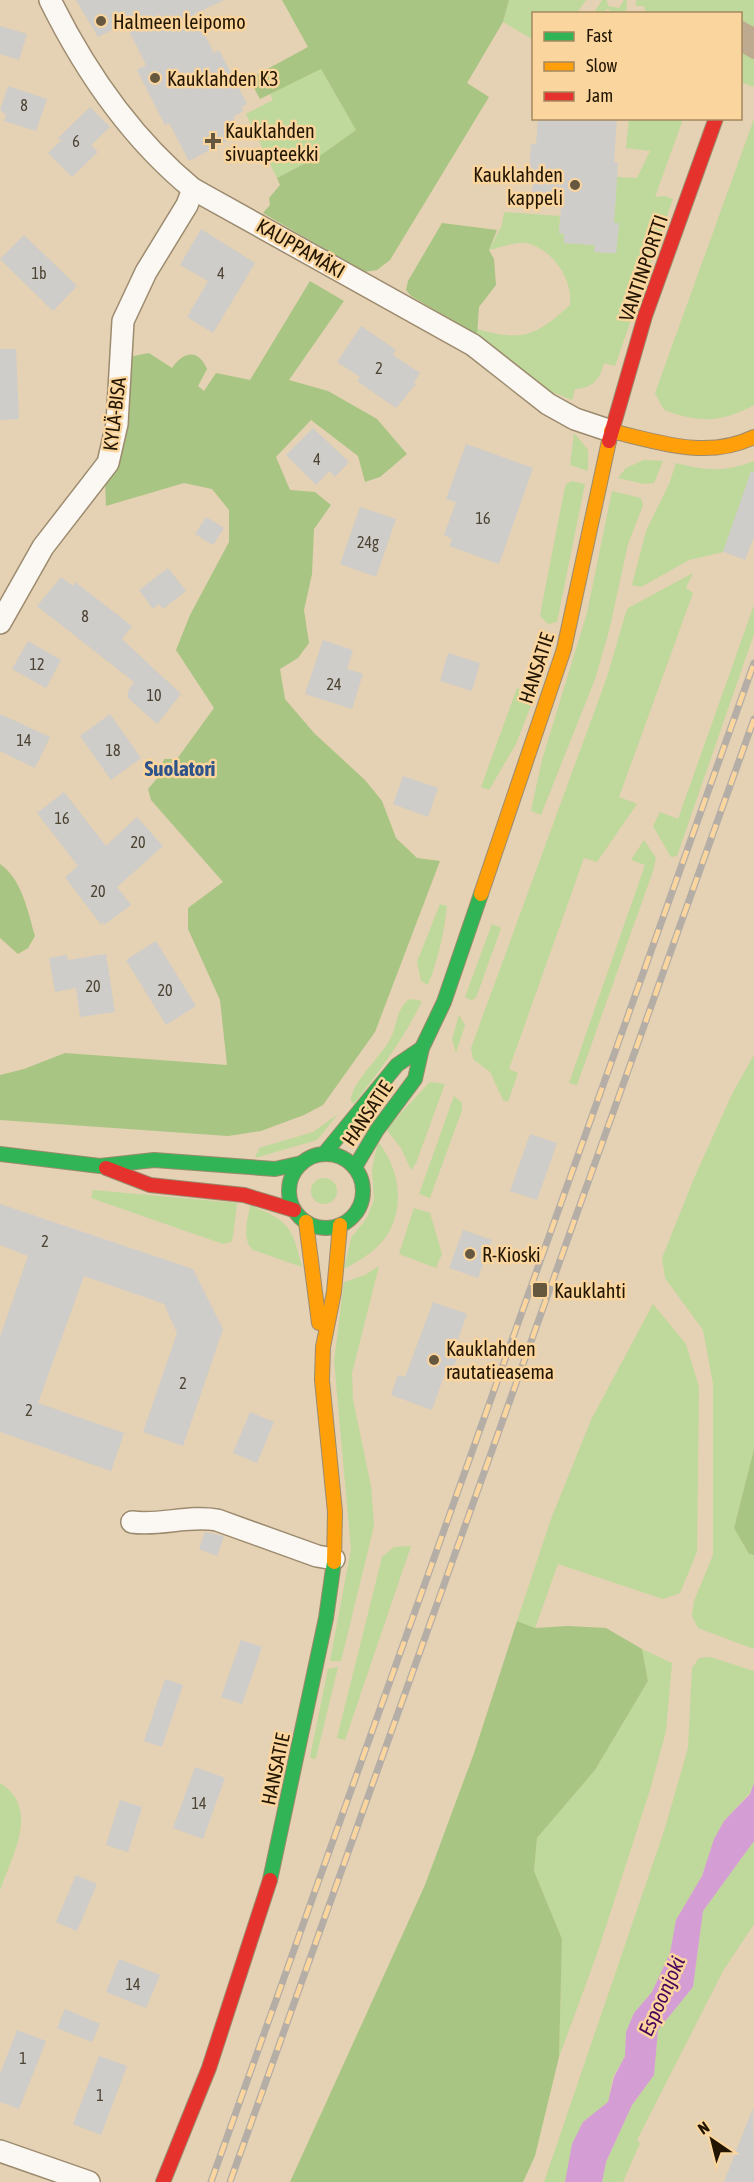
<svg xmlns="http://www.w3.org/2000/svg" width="754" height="2182" font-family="'Asap Condensed',sans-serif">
<rect width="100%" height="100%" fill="#e5d1b3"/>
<g fill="#bed99b">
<path d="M509,0H586L577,13L534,14L532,39L503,22Z"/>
<path d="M602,0H607L608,6L619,8L624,0H627L626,13H611L610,10L606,9L604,13H594Z"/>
<path d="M636,0H754V87L741,82L740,14L646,13L644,6H636Z"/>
<path d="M321,69L356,130L321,155L277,178L246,114L273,100L270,94Z"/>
<path d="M629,119H683L655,197L665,196L673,199L615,366L604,363C600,379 593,388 575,389L572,400L547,390L477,335V329C523,342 536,336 570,305C573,279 553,249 526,243C516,241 499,248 489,250L502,225L504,212L560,216L559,233L564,234V243L595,245L594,252L616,253L619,223H614L617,177L637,178L650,151L626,148Z"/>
<path d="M754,119V405C721,423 699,423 664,410L655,393Z"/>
<path d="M574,433L588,450V471L570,465Z"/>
<path d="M644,460L663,461L654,483L644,484L618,478L626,468Z"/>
<path d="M754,461V506L741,502L723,552L689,560L641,587L632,585L646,531L669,484L676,463C704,471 727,472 754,461Z"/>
<path d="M572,481L585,484L557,622L548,624L540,616L542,605L564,492L566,484Z"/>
<path d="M612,491L641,498L643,505L628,544L609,631L595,679L541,815L531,811L542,760L587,613Z"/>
<path d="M693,573L686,588L693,593L619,797L637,804L597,862L584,858L509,1069L518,1073L508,1102L503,1100L490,1072L473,1059L471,1048L607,677L626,612L628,608Z"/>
<path d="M754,605V634L677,856L671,857L653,826L660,812L678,819Z"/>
<path d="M517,688L531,693L533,700L516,744L489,790L481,787Z"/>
<path d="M644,840L656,858L653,871L577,1085L569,1083L645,865L631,860Z"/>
<path d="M440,904L447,906C444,934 438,959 428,985L421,981L417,962Z"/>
<path d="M492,924L501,928L476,998L471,1000L465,997Z"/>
<path d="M410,999L422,1001C404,1039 379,1071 354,1104L351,1101C350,1085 380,1057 389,1041C397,1029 396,1007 410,999Z"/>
<path d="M459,1015L465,1025L456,1053L452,1039Z"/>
<path d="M754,1055V1449L734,1528L749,1554L754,1555V1649L698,1628L692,1616L694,1601L713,1555V1384L703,1330L665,1278L662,1258L695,1176L733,1092Z"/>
<path d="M430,1082L445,1084L416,1163L411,1170L401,1148L386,1129Z"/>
<path d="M454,1096L462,1103V1110L430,1198L419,1194Z"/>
<path d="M338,1114L317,1140L255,1158L259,1148L313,1132Z"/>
<path d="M378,1142C403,1172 407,1220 376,1248C366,1257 355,1263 344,1269L351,1238L367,1218L374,1200L372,1169Z"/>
<circle cx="324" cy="1191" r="13"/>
<path d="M93,1190L237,1203L233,1237L231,1242L223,1244L91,1198Z"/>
<path d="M250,1205C289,1221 292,1226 302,1267L253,1250C241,1239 248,1219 250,1205Z"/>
<path d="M414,1208L430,1213L442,1254L436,1268L399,1254Z"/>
<path d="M379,1266L352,1373L353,1400L371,1486L374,1526L341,1661H330L351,1549L334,1361L344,1282L365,1275Z"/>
<path d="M653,1304L686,1344L699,1387L697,1552L680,1593L663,1599L558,1564L535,1628L517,1621L551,1519L591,1420Z"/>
<path d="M411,1546L345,1740L337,1738L382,1557L394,1547Z"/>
<path d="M642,1649L672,1663L666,1731L650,1790L597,1954L559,2057L562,1939L534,1871L537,1838L595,1770L648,1681Z"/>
<path d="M710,1657L754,1671V1783L750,1793L724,1821L714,1839L702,1876L676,1920L670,1953L652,1992L634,2013L626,2032L625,2056L613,2077L608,2102L583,2122L565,2182H544L665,1828L688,1748L692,1668L699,1658Z"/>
<path d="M338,1667L316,1758L313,1759L310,1757L328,1669Z"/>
<path d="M0,1783C41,1809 12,1855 0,1891Z"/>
<path d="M754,1841V1924L723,1971L637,2140L640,2143L623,2182H602L606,2162L632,2105L654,2075L658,2030L693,1987L703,1911Z"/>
</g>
<g fill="#a8c583">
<path d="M282,0H509L503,22L467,83L489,97L390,260L377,270L364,272L263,213L270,205L269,198L280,185L277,178L321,155L356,130L321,69L260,99L249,79L308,47Z"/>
<path d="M442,223L497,230L489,250L494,259L496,285L479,307L477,335L411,296L406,290L408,281Z"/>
<path d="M310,281L344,301L289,380L328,391L377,419L407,454L380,477L365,482L358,456L311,420L276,457L290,490L315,492L331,505L314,529L312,574L304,610L309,643L298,658L280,669L285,699L314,733L365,780L382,801L396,838L417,858L440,861L375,1032L323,1105L304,1115L261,1131L228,1136L0,1120V1075L24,1069L65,1053L227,1065L220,1000L188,929V908L223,882L151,800L148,789L158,777L164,759H177L214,708L176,650L190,615L229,542V510L212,489L184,483L106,506L105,481L128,357L149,353L172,368C183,352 198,348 207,369L198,386L204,391L216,373L250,380Z"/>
<path d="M0,864C22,879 28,912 35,936L28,948L18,954L0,938Z"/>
<path d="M754,1449V1555L749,1554L734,1528Z"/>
<path d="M517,1621L535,1628L568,1626L606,1628L642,1649L648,1681L595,1770L537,1838L534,1871L562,1939L559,2057L535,2156L523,2182H290L425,1885L474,1753Z"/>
</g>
<path fill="#d49dd4" d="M754,1783V1841L703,1911L693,1987L658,2030L654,2075L632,2105L606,2162L602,2182H565L572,2144L583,2122L608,2102L614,2077L625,2056L626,2032L634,2013L652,1992L670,1953L676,1920L702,1876L714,1839L724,1821L750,1794Z"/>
<g fill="#cecdca">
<path d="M76,0H224L194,14L214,53L219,50L247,104L241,107L243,111L233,117L241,134L189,161L169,123L165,125L137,70L146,65L125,23L98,37Z"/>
<path d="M0,26L27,34L19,60L0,54Z"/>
<path d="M8,86L47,99L36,131L4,121L6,115L0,110Z"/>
<path d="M90,107L110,127L91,145L98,152L72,177L48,153L62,140L57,139Z"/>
<path d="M538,118H617L614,162L618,163L614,223H619L616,253L594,252L595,245L564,243V234L559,233L561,208L549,207L550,194L532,193L534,174H529L531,144H536Z"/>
<path d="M201,229L255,263L213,333L187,317L208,281L180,265Z"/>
<path d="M24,235L77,286L53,311L0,259Z"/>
<path d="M361,326L396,350L393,355L420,373L414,382L416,384L396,408L357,381L360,377L337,362Z"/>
<path d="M0,349H16L19,419L0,420Z"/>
<path d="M313,428L349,462L335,477L329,471L316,485L286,455Z"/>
<path d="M466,444L533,468L499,564L449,546L452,539L444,535L456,502L446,499Z"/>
<path d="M751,471L754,472V537L745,560L723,552Z"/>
<path d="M360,507L396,519L376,577L340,564Z"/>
<path d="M206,517L224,528L213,545L195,534Z"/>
<path d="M168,568L186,591L163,609L159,604L153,609L139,590Z"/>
<path d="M61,577L73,586L75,582L132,626L122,639L181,694L157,724L128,698V691L134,682L37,606Z"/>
<path d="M323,640L353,650L347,669L363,674L352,709L305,694Z"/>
<path d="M28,641L61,660L46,688L12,669Z"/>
<path d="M448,653L480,663L472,691L440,681Z"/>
<path d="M0,714L50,737L35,768L0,751Z"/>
<path d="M110,714L141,758L111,780L80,736Z"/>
<path d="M403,776L438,788L428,817L393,804Z"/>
<path d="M64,792L106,846L137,817L163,846L117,887L131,905L104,925L101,920L102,926L65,877L78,866L37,813Z"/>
<path d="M156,941L196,1006L166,1025L126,960Z"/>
<path d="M106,954L115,1012L80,1017L76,988L55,992L49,958L67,955L68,960Z"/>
<path d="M530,1134L557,1143L537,1200L510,1191Z"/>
<path d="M0,1204L193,1269L223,1329L183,1446L143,1432L177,1333L164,1304L84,1276L38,1403L124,1433L111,1471L0,1432V1337L28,1256L0,1245Z"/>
<path d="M463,1230L492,1240L478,1278L449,1268Z"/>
<path d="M433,1302L467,1314L455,1348L460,1350L452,1372L446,1370L432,1410L391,1395L398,1375L405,1377Z"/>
<path d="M250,1412L274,1422L257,1463L233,1453Z"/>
<path d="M205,1532L224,1536L217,1556L199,1549Z"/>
<path d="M241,1640L262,1647L242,1704L221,1697Z"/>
<path d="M165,1679L183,1685L162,1747L144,1741Z"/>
<path d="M195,1767L225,1778L203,1839L173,1828Z"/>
<path d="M120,1800L142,1807L128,1852L106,1845Z"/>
<path d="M76,1875L97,1884L77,1931L56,1922Z"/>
<path d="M119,1959L160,1975L146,2008L106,1992Z"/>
<path d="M65,2009L100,2024L92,2042L57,2028Z"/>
<path d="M17,2030L46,2041L19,2109L0,2102V2074Z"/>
<path d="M99,2056L127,2066L101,2135L73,2124Z"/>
<path d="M753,2108L754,2182H724Z"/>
</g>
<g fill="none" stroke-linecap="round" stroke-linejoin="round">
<path stroke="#beab8f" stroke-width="30" stroke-dasharray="30 15" stroke-linecap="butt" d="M740,52L754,27"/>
<g stroke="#9c8b6e" stroke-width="24">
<g id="street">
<path d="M50,0C85,71 132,139 193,189L473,345L548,404L575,419L611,431"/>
<path d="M0,623L43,547L108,463L117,424L123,321L146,272L187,205L193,189"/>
<path d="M132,1522C160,1526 188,1515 217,1520L317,1556L334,1559"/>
<path d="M0,2151L89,2182"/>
</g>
</g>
<g stroke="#9c8b6e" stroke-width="16">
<g id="fast">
<path d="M0,1154L100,1166L154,1160L275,1169L302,1163"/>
<path d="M324,1154L397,1065L422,1048"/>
<circle cx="326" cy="1191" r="37"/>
<path d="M355,1167L377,1130L415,1079L422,1048L444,1002L481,894"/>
<path d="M270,1880L326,1618L334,1562"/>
</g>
</g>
<g stroke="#9c8b6e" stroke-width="16">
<g id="slow">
<path d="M611,431C659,442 707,460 754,437"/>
<path d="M481,894L564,649L609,441"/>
<path d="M306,1222L319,1323"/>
<path d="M334,1562L335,1512L322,1380L323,1347L334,1292L340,1225"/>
</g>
</g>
<g stroke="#9c8b6e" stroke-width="16">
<g id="jam">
<path d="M609,441L645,316L716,118"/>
<path d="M106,1168L150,1185L244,1195L294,1210"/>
<path d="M163,2182L209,2068L270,1880"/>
</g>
</g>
<use href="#street" stroke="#fbf8f4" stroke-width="21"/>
<use href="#fast" stroke="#30b455" stroke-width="14"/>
<use href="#slow" stroke="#ff9f0a" stroke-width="14"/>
<use href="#jam" stroke="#e5322d" stroke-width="14"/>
<g stroke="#b4aea7" stroke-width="7">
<g id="rail">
<path d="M211,2182L754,663"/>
<path d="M230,2182L754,719"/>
</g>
</g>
<use href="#rail" stroke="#fad59e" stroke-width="4.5" stroke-dasharray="14" stroke-linecap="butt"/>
</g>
<g fill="#66573f" stroke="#fad59e" stroke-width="2">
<circle cx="101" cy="21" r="6"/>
<circle cx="155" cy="78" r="6"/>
<path d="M210 132h6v6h6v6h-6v6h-6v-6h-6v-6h6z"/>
<circle cx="575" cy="185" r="6"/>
<circle cx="470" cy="1254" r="6"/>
<rect x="532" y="1282" width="16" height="16" rx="3"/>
<circle cx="434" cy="1360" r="6"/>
</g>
<g text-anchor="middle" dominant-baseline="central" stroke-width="5" stroke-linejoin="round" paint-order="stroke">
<g font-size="16" fill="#4d4333">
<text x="24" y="105">8</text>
<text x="76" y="141">6</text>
<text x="39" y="273">1b</text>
<text x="221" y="273">4</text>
<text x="379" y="368">2</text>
<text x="317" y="459">4</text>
<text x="483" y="518">16</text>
<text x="368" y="542">24g</text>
<text x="85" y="616">8</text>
<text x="37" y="664">12</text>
<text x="334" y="684">24</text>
<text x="154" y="695">10</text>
<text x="24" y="740">14</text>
<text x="113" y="750">18</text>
<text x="62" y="818">16</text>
<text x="138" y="842">20</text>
<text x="98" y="891">20</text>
<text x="93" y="986">20</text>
<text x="165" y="990">20</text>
<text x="45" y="1241">2</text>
<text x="183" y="1383">2</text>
<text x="29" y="1410">2</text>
<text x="199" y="1803">14</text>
<text x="133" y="1984">14</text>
<text x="23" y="2058">1</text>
<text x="100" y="2095">1</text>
</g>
<g font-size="20" fill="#221501" stroke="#fad59e" text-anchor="start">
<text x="113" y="21">Halmeen leipomo</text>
<text x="167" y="78">Kauklahden K3</text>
<text x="225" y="130">Kauklahden<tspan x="225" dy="23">sivuapteekki</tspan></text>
<text x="563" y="174" text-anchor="end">Kauklahden<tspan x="563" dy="23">kappeli</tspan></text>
<text x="482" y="1254">R-Kioski</text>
<text x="554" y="1290">Kauklahti</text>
<text x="446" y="1348">Kauklahden<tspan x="446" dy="23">rautatieasema</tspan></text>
</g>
<g font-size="20" fill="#221501" stroke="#fad59e">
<text transform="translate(301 248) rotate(30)">KAUPPAMÄKI</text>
<text transform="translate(643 268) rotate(-71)">VANTINPORTTI</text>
<text transform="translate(114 414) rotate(-83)">KYLÄ-BISA</text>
<text transform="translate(536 668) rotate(-72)">HANSATIE</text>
<text transform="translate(367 1113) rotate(-56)">HANSATIE</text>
<text transform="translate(275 1769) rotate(-78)">HANSATIE</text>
</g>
<g font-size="21" font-weight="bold" fill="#2e538a" stroke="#fad59e">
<text x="180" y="768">Suolatori</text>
</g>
<g font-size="21" font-style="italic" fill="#4a035b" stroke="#fad59e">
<text transform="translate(661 1996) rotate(-66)">Espoonjoki</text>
</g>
</g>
<rect x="532" y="12" width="210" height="108" fill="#fad59e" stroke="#a4885f" stroke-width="1.5"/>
<rect x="544" y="32" width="30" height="9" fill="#30b455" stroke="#a4885f" stroke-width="1.5"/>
<text x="586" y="42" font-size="18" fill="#221501">Fast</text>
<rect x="544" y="62" width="30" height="9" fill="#ff9f0a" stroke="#a4885f" stroke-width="1.5"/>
<text x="586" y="72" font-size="18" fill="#221501">Slow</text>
<rect x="544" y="92" width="30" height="9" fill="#e5322d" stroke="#a4885f" stroke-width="1.5"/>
<text x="586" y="102" font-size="18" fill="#221501">Jam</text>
<g transform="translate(712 2140) rotate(325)" stroke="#fad59e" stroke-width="4.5" paint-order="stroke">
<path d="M0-4.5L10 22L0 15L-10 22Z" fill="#221501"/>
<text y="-9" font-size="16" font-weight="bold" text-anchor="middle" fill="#221501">N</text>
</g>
</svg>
